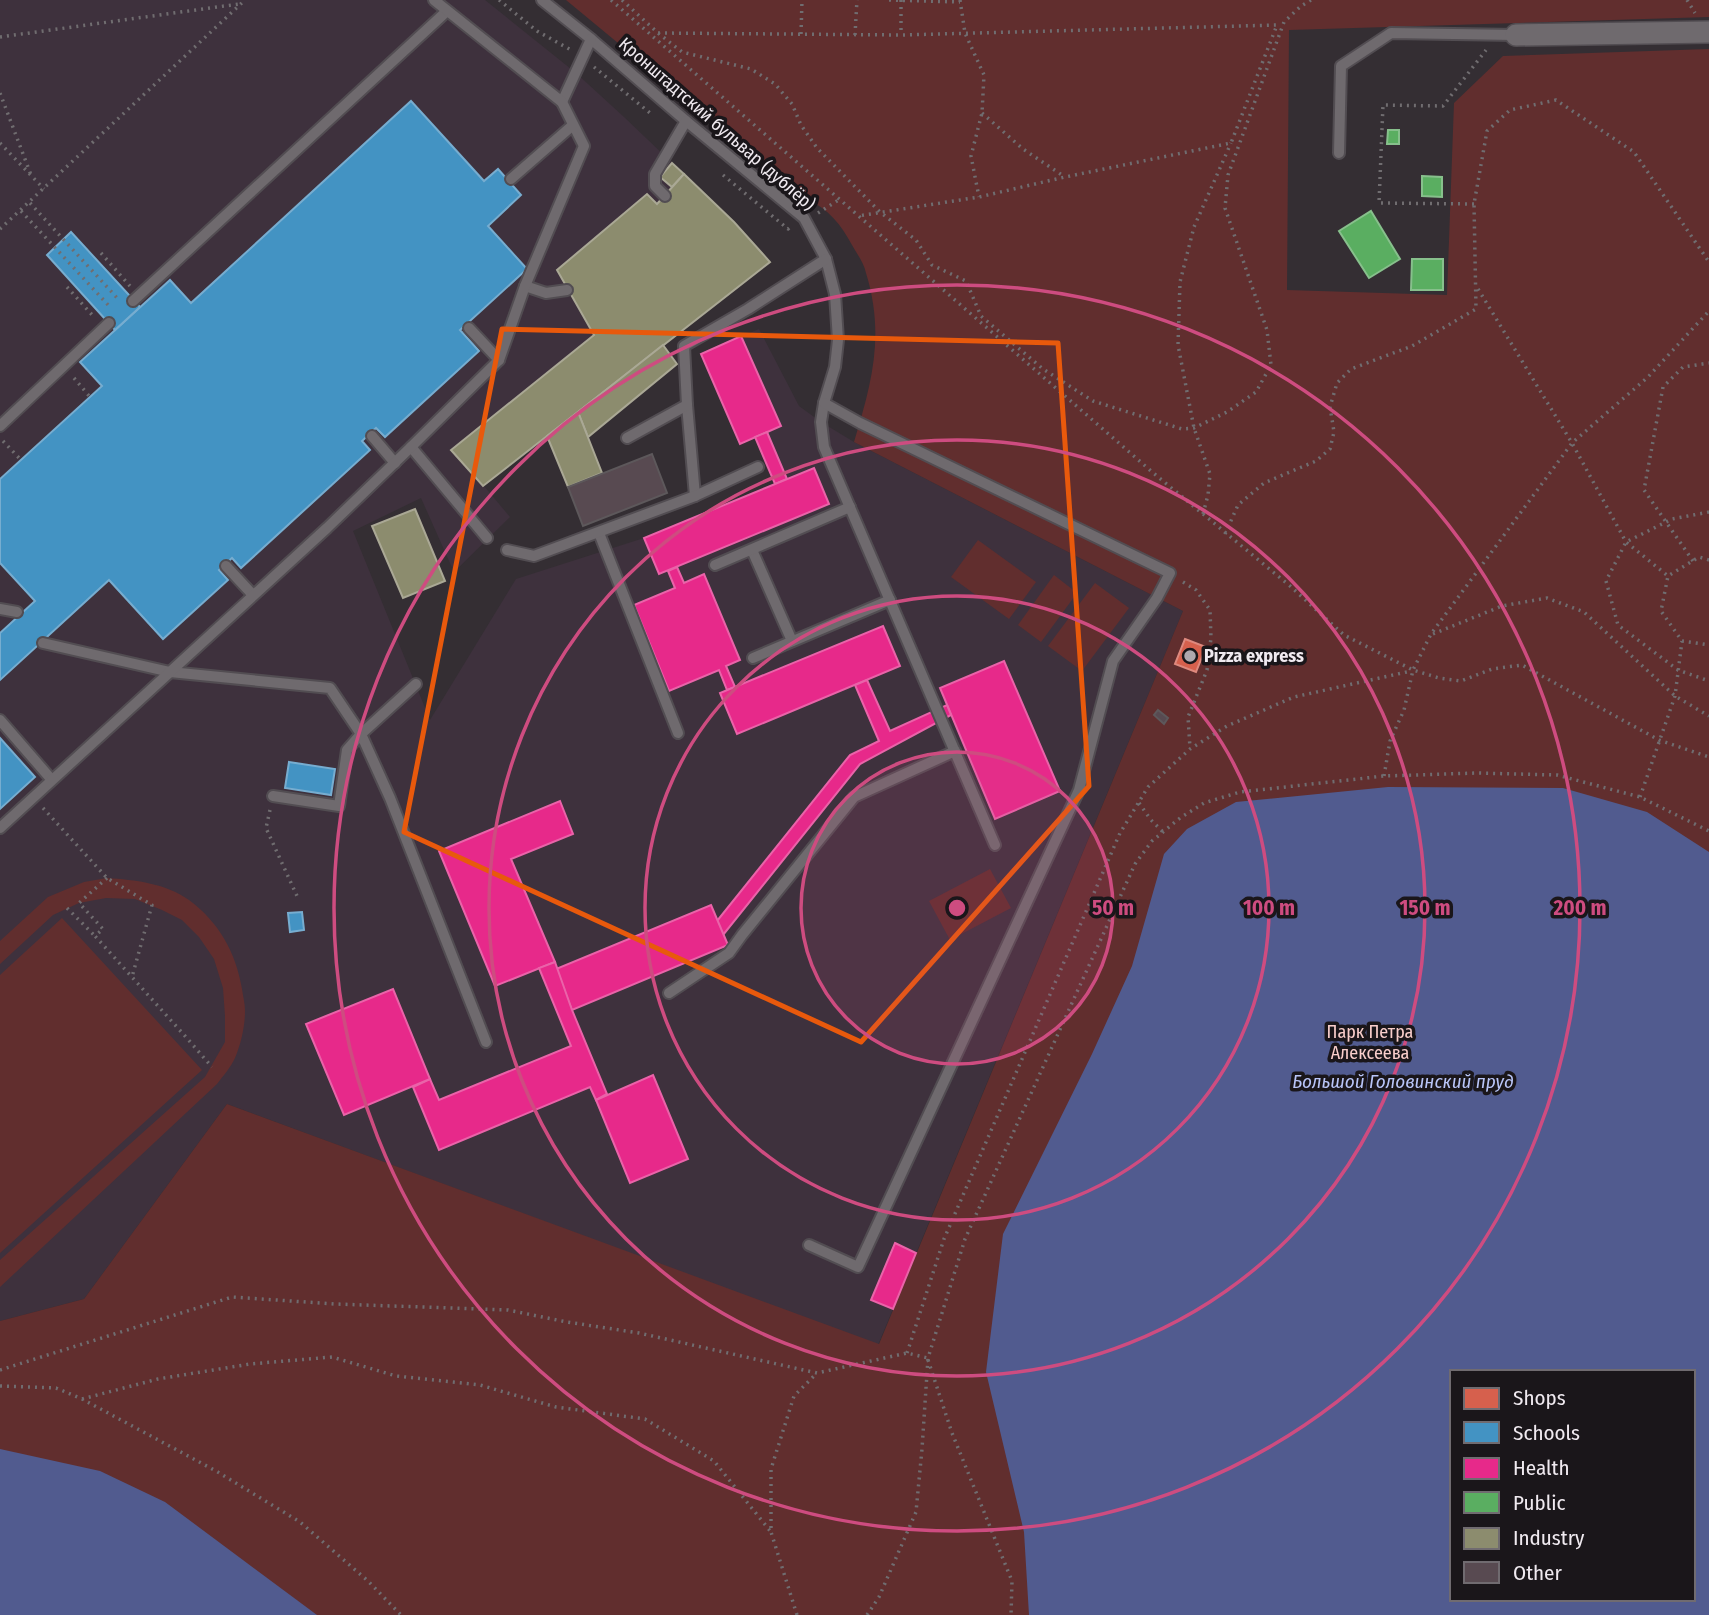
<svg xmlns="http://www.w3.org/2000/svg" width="1709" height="1615" font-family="'Fira Sans Condensed',sans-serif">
<rect width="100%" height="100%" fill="#342e33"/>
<path fill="#3e313d" d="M0,0H485L576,73L624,117L734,222L770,262L484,486L510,517L454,572L421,498L353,531L430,720L516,579L644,538L775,484L755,437L740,444L701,354L759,329L799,406L821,422L854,442L1183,611L878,1345L227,1104L84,1299L0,1321Z"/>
<g fill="#612e2e" fill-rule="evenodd">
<path d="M566,0H1709V17L1289,30L1287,290L1447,295L1454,103L1503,56L1709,49V1615H0V1321L84,1299L227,1104L879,1344L1183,611L854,442C872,382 885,335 866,273C864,263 857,254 852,245C841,225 829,209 808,200ZM1452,1372H1693V1599H1452Z"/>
<path d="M978,540L1036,582L1009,619L951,577Z"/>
<path d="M1054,575L1077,593L1041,642L1018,625Z"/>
<path d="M1095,583L1129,608L1082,671L1048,646Z"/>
<path d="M990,869L1011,908L950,940L929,901Z"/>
<path d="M107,878C135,880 165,883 189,900C219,922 236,953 242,989C243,996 245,1004 245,1011C245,1026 241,1044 235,1058C231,1067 223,1076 217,1084L0,1287V1260L205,1077L225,1042V1016L223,988L214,959L199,937L182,920L162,910L135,899L106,898L79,903L53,915L0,964V941L48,897L84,882Z"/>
<path d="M62,918L202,1070L0,1253V975Z"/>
</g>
<g fill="#515b8f" fill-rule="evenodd">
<path d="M1388,787L1563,788L1647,812L1709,852V1615H1029L1024,1532L986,1372L1003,1234L1092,1054L1132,966L1164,854L1187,829L1236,802ZM1452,1372H1693V1599H1452Z"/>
<path d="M0,1449L100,1471L165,1502L317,1615H0Z"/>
</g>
<path fill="#d6604d" stroke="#de897e" stroke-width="2" d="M1185,639L1206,647L1196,672L1175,664Z"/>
<g fill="#4393c3" stroke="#77add0" stroke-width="2">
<path d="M411,101L484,181L498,169L521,195L488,226L527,269L460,330L479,351L385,437L376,428L362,441L370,450L241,568L232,558L219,570L228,580L163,639L109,580L0,680V633L35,601L0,563V479L102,386L80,362L170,280L191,303Z"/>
<path d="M71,232L140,307L115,330L47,255Z"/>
<path d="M0,738L35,777L0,809Z"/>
<path d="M289,762L335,769L331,795L285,788Z"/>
<path d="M302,912L304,930L290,932L288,913Z"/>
</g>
<g fill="#e7298a" stroke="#ea63a9" stroke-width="2">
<path d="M741,336L781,426L740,444L701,354Z"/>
<path d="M767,432L787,479L775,484L755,437Z"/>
<path d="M814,468L829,504L659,574L644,538Z"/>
<path d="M677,567L684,583L704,574L740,660L726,666L735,687L727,690L719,670L669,691L634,605L675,588L668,571Z"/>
<path d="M883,626L900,666L737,734L720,693Z"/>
<path d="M1004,661L1060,791L995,819L940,688Z"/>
<path d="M867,680L890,731L947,705L951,715L860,764L723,935L717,921L850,755L879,741L855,685Z"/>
<path d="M560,801L573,834L511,859L555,962L495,986L439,851Z"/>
<path d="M711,905L728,945L572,1010L556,969Z"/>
<path d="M555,962L572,1010L607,1094L596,1100L590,1087L439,1150L413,1087L430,1079L439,1100L571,1046L539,968Z"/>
<path d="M393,989L430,1079L344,1115L306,1024Z"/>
<path d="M653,1075L688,1159L630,1183L596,1100Z"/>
<path d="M895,1243L916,1253L893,1309L871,1300Z"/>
</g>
<g fill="#5aae61" stroke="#87c08c" stroke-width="2">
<path d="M1388,130H1399V144H1387Z"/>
<path d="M1422,176L1442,177V197L1422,196Z"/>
<path d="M1371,211L1400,259L1369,278L1339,231Z"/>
<path d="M1412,259H1443V290H1411Z"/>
</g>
<g fill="#8c8c6e" stroke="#aaa895" stroke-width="2">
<path d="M672,163L684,174L672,187L660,177Z"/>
<path d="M684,174L734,222L770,262L483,486L451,450L594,335L557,270L647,194L657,204Z"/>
<path d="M663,345L677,364L588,437L578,412Z"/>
<path d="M578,412L602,473L568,487L547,436Z"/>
<path d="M415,509L445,581L403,598L372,526Z"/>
</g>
<g fill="#584a51" stroke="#5d585b" stroke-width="2">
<path d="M652,454L667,493L583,526L568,487Z"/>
<path d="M1158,710L1168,718L1164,724L1154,715Z"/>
</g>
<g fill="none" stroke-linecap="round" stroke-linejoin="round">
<g stroke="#524d52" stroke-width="14">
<g id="service">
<path d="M542,0L591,39L686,121L804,218L826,259L835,294L838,340L835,367L824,403L821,422L824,447L995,845"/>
<path d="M562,102L591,39"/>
<path d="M1339,153L1341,66L1391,33L1516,35"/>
<path d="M511,179L573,125"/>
<path d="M665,196L655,186V174L686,121"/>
<path d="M525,286L546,293L567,290"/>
<path d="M133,301L447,11"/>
<path d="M469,328L499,360"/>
<path d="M687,405L695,496"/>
<path d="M0,426L109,323"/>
<path d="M372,436L395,463"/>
<path d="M627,438L687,405L684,346L748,309L826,259"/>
<path d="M411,447L487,538"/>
<path d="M599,533L678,733"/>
<path d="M507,550L534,556L695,496L758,467"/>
<path d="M752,550L792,641"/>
<path d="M715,565L850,507"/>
<path d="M226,566L253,595"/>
<path d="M0,609L17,612"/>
<path d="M43,643L170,672L330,688L361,734L390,798L486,1042"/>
<path d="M753,658L890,600"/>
<path d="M0,720L51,779"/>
<path d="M273,796L339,806L347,750L361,734L416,684"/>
<path d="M0,828L327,528L411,447L499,360L525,286L584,146L562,102L434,0"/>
<path d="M669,993L729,953L742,935L854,797L955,751"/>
<path d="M809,1245L858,1267L1079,790L1113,661L1157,598L1170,573L860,423L824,403"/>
</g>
</g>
<g stroke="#524d52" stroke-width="24">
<path id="minor" d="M1516,35L1709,32"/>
</g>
<g stroke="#706d70" stroke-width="3.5" stroke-dasharray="2 5" stroke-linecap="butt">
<path d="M499,0L537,31L571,50"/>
<path d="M611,0L1151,471L1290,586L1344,635L1413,670L1439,678L1461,681L1492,669L1522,665L1659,740L1709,757"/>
<path d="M622,0L658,33L682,52L751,69L775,84L792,104L801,125L817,148L880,212L916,240L932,265L966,281L981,316L1043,369L1093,401L1182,429L1194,428L1227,412L1256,392L1271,365L1267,330L1225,208L1228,175L1284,22L1301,6L1311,0"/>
<path d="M889,0L960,2"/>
<path d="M901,0V35"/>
<path d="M960,0L965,33L984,75L982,113L971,156L979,197"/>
<path d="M1687,0L1695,13"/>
<path d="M658,33L901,35L1277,25L1231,143L1065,177L979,197L858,216"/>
<path d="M801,34L802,0"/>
<path d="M855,35L857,0"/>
<path d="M0,37L239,4"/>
<path d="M594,67L650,113"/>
<path d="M0,93L31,175"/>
<path d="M982,113L1023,149L1065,177"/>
<path d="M0,143L44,189"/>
<path d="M723,175L788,229L790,227"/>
<path d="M30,203L119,300"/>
<path d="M1474,204L1379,203L1383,105L1443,106L1486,50"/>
<path d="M21,211L111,308"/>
<path d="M818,213L840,199"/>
<path d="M0,229L245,0"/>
<path d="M101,253L130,286"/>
<path d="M67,287L94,317"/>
<path d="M1478,289L1572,443L1626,542L1668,576"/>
<path d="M74,378L90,397"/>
<path d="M3,441L21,460"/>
<path d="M1709,512L1672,519L1626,542L1606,581L1618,625L1678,670L1709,681"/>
<path d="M1203,514L1208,495L1210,474L1194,428L1178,345L1180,282L1194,227L1231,143"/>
<path d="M1225,534L1238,505L1264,483L1316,461L1330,449L1334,432L1330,407L1337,383L1351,369L1412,346L1476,309L1474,204L1487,131L1510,110L1556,100L1634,152L1709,262"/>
<path d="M1709,560L1699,557L1668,576L1661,611L1682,641L1709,645"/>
<path d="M1693,561L1644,490L1663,387L1683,367L1709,363"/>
<path d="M1183,582L1196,590L1210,610L1211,638L1207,670L1188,717L1190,748"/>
<path d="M1433,634L1502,606L1547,598L1584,612L1675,696L1709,716"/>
<path d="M1384,776L1390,741L1404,710L1413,670L1431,634L1572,443L1648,377L1709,311"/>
<path d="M1640,797L1675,696L1682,641"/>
<path d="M1139,803L1151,820L1163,832"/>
<path d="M43,808L107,878L152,905L132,977"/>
<path d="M270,810L266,828L297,896"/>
<path d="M107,878L79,903L103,929L95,936L185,1036L212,1067"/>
<path d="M67,908L95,936"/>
<path d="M907,1353L944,1239L1120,833L1148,787L1190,749L1227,726L1294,697L1411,671"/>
<path d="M928,1360L952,1433L1012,1581L1011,1615"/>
<path d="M0,1370L232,1297L335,1304L508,1310L567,1322L639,1333L817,1373L907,1353L928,1358"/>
<path d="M0,1386L56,1388L82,1399L216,1471L300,1522L368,1581L401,1615"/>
<path d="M82,1399L158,1379L250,1364L332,1357L396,1376L480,1385L556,1407L645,1419L714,1461L771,1532"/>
<path d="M797,1615L771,1532V1469L794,1396L817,1373"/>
<path d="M867,1615L879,1597L916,1512L922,1449L928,1358L965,1239L1135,864L1152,841L1180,818L1204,803L1240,792L1384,776L1477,773L1557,775L1640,797L1709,831"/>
</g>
<use href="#service" stroke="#6f6a6e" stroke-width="10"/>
<use href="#minor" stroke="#6f6a6e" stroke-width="21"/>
</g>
<path fill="none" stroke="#e8590c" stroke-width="5" stroke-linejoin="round" d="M502,329L1058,343L1089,786L861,1042L404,832Z"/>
<circle cx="957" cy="908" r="156" fill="#ce4c80" fill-opacity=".12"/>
<g fill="none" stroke="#ce4c80" stroke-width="3.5">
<circle cx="957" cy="908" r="156"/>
<circle cx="957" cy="908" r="312"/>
<circle cx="957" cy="908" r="468"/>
<circle cx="957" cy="908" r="623"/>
</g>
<circle fill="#aea8ae" stroke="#1a161a" stroke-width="2.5" cx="1190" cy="656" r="7"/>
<g text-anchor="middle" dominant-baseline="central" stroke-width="7" stroke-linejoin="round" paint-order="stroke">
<g font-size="18" fill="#f0eaf0" stroke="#1a161a">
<text transform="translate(717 124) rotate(41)">Кронштадтский бульвар (дублёр)</text>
</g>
<g font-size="18" font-weight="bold" fill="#f0eaf0" stroke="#1a161a" text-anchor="start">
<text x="1204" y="656">Pizza express</text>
</g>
<g font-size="18" fill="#f9cecb" stroke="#1a161a">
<text x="1370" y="1032">Парк Петра<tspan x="1370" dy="21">Алексеева</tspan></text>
</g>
<g font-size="19" font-style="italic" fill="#b9c5f8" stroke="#1a161a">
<text x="1403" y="1081">Большой Головинский пруд</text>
</g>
</g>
<circle cx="957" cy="908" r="10" fill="#ce4c80" stroke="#1a161a" stroke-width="3.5"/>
<g font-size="21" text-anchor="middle" font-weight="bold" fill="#ce4c80" stroke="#1a161a" stroke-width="7" stroke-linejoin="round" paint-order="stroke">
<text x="1113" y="915">50 m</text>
<text x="1269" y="915">100 m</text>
<text x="1425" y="915">150 m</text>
<text x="1580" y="915">200 m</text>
</g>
<rect x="1450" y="1370" width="245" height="231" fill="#1a161a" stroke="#706b70" stroke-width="2"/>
<rect x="1464" y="1388" width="35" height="21" fill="#d6604d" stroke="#706b70" stroke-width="2"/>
<text x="1513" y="1405" font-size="21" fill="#f0eaf0">Shops</text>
<rect x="1464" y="1422" width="35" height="21" fill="#4393c3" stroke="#706b70" stroke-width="2"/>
<text x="1513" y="1440" font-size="21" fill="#f0eaf0">Schools</text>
<rect x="1464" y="1458" width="35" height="21" fill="#e7298a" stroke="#706b70" stroke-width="2"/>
<text x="1513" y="1475" font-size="21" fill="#f0eaf0">Health</text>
<rect x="1464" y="1492" width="35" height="21" fill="#5aae61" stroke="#706b70" stroke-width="2"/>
<text x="1513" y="1510" font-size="21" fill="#f0eaf0">Public</text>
<rect x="1464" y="1528" width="35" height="21" fill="#8c8c6e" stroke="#706b70" stroke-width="2"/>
<text x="1513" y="1545" font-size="21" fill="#f0eaf0">Industry</text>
<rect x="1464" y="1562" width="35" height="21" fill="#584a51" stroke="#706b70" stroke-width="2"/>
<text x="1513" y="1580" font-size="21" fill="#f0eaf0">Other</text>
</svg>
